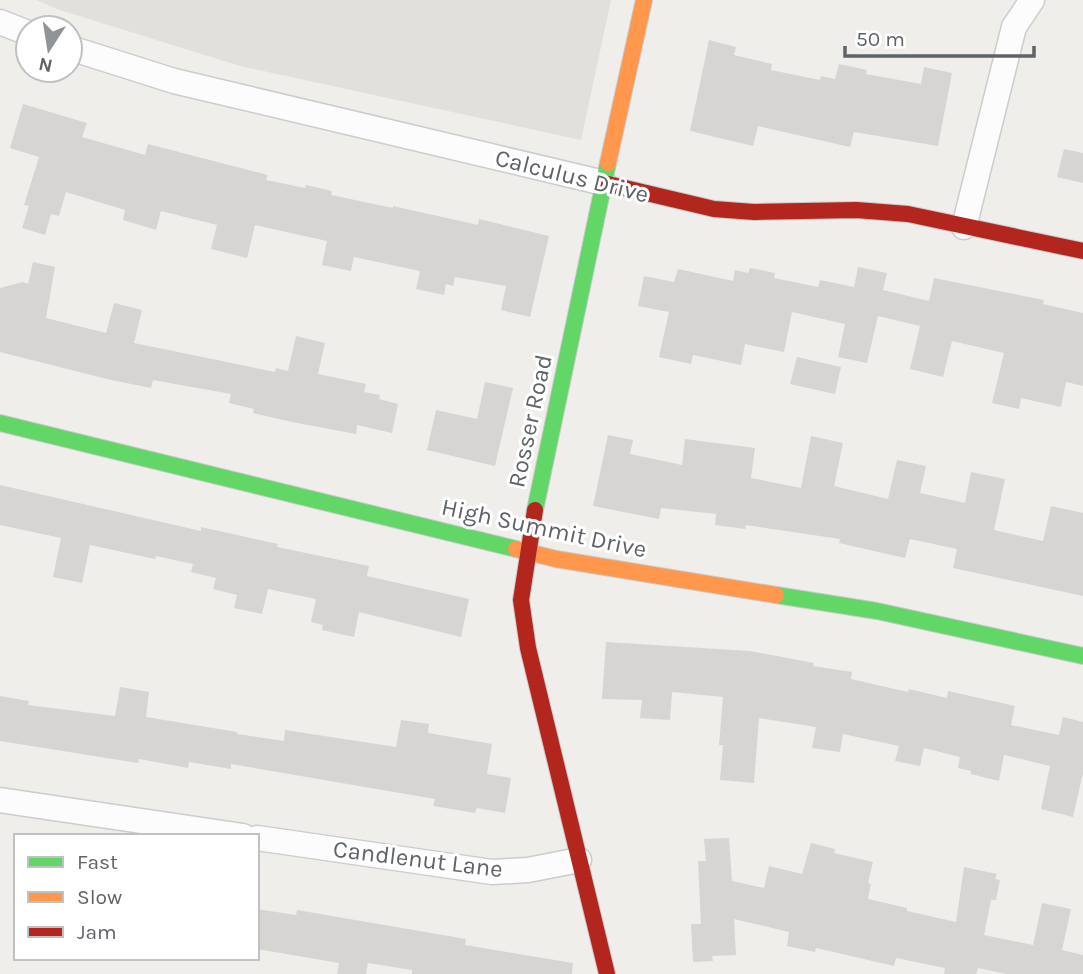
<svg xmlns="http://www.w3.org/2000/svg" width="1083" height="974" font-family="Karla,sans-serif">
<rect width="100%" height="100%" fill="#efeeea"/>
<path fill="#e2e0da" d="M36,0H611L581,140L240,66L60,10Z"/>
<g fill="#d6d5d3">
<path d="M709,40L736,47L734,55L772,64L771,70L820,80L821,76L835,79L839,64L867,70L866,74L921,84L924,67L952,73L938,146L854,132L850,147L758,126L753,146L690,131Z"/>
<path d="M23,104L87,123L82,137L145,155L148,144L268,175L266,180L305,188L306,185L332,191L331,195L393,208V206L478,225L479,219L549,236L530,317L501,310L506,286L455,277L453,286L446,284L444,295L416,289L420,271L354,257L351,271L322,265L327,241L255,225L247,258L211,249L217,225L161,211L156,230L123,220L125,210L66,192L59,216L51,214L45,235L22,228L29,206L24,205L39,157L10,148Z"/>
<path d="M1064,149L1083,153V183L1057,177Z"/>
<path d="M33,262L55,267L46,318L106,333L114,303L142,310L134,343L275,372L276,368L288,371L296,336L325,343L318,374L366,384L364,392L380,395L379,399L398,404L392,433L357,425L356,434L292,422L253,413L254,409L229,403L231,394L153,380L151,388L111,380L0,352V288L23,282L28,284Z"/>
<path d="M858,267L887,273L883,290L929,301L934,278L1044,300L1043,304L1083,313V386L1066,382L1061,407L1021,398L1019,409L992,403L1004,353L952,341L943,377L910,369L920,326L878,316L867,363L838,357L845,324L792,312L784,352L745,344L741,365L693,355L691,364L659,357L669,312L638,306L644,276L674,282L678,269L733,281L735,270L748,273L750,268L775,273L774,278L818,287L820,280L854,287Z"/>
<path d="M797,357L841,367L835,394L790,384Z"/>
<path d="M485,382L513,388L495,466L427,450L436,410L477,419Z"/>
<path d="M608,435L633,440L630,454L682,465L685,439L755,448L751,478L801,488L811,436L843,443L834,486L888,499L897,460L926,466L920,493L965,503L971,472L1005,479L994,530L1043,541L1051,506L1083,513V596L953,568L957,549L910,539L905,558L839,543L840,539L746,525L745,529L715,525L716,514L661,508L659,519L593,506Z"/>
<path d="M0,485L201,531V527L278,544L277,547L369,566L367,576L469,599L461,637L359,612L354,637L322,630L323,625L311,622L316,599L268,589L262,614L234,608L237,595L213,589L216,578L191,572L193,564L156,556L155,559L90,545L82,583L53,577L61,538L0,525Z"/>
<path d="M606,642L750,651L814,663L813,666L852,672L851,679L908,692L909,689L947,698L948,691L1015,706L1011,725L1059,735L1063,717L1083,722V773L1073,817L1041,809L1050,766L1004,755L999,781L971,774V771L958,768L960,757L924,748L920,766L895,761L899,746L843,734L840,752L812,748L816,727L759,718L754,783L720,780L723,745H719L723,697L672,692L670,720L640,718L642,700L602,699Z"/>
<path d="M120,687L149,692L146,717L237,732V734L284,741L285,730L396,747L401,720L429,724L428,733L492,744L487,774L511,778L505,813L477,808L475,813L433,806L435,799L231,764V769L189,762L188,768L139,759L138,763L0,741V696L29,701L28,705L115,716Z"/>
<path d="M729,838L732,881L764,888L769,866L802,874L811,843L835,849L834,853L873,862L868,883L871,884L868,899L907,908V911L956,922L964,867L997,874L995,879L1000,880L996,900H991L984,935L1033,945L1042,903L1071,909L1062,950L1083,955V974H1007L978,968L976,974H944L945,968L896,958L894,966L816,948L815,952L787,946L789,932L734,919L736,955L712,956L713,961L693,962L691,924H701L698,861H706L704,839Z"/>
<path d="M257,909L296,915L297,910L466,939L465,945L573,963L572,974H412V970L368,963L366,974H337L339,963L257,949Z"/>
</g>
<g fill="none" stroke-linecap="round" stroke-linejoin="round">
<g stroke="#cbcccc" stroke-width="27">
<g id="street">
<path d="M0,22L28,33"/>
<path d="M70,48L174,81L604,183"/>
<path d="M964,227L1014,27L1032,0"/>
<path d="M0,800L243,836"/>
<path d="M257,838L492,872L528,870L579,860"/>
</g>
</g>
<g stroke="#cacacb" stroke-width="18">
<g id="fast">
<path d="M0,423L516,549"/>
<path d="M535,510L608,163"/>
<path d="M776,595L877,611L1083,656"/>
</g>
</g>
<g stroke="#cacacb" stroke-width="18">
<g id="slow">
<path d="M608,163L644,0"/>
<path d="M516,549L556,559L776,595"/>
</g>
</g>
<g stroke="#cacacb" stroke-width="18">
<g id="jam">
<path d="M604,183L714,209L754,212L856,210L908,214L1083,251"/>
<path d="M535,510L521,600L528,648L607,974"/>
</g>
</g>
<use href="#street" stroke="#fdfcfc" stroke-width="24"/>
<use href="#fast" stroke="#63d668" stroke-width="16"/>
<use href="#slow" stroke="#ff974d" stroke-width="16"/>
<use href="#jam" stroke="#b3261e" stroke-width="16"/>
</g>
<g text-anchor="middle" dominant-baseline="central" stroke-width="6" stroke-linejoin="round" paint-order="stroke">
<g font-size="24" fill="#5f6368" stroke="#fff">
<text transform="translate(572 176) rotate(14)">Calculus Drive</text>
<text transform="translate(530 421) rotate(-78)">Rosser Road</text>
<text transform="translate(544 528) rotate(12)">High Summit Drive</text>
<text transform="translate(418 859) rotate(7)">Candlenut Lane</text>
</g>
</g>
<rect x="14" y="834" width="245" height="126" fill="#ffffff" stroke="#bfc1c3" stroke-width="2"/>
<rect x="28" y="857" width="35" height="10" fill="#63d668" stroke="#bfc1c3" stroke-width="2"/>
<text x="77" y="869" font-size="21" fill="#5f6368">Fast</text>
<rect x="28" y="892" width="35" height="10" fill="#ff974d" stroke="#bfc1c3" stroke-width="2"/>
<text x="77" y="904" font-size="21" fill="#5f6368">Slow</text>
<rect x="28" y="927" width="35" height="10" fill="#b3261e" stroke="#bfc1c3" stroke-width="2"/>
<text x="77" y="939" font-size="21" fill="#5f6368">Jam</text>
<g transform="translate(49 49) rotate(192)"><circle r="33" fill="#ffffff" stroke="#bfc1c3" stroke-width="2"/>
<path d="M0-5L12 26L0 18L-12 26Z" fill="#919496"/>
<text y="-10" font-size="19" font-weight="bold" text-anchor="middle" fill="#5f6368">N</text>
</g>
<path d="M845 46v10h189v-10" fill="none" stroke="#5f6368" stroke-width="3.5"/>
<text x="856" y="46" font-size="21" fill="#5f6368" stroke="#ffffff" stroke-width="5" paint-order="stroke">50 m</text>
</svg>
